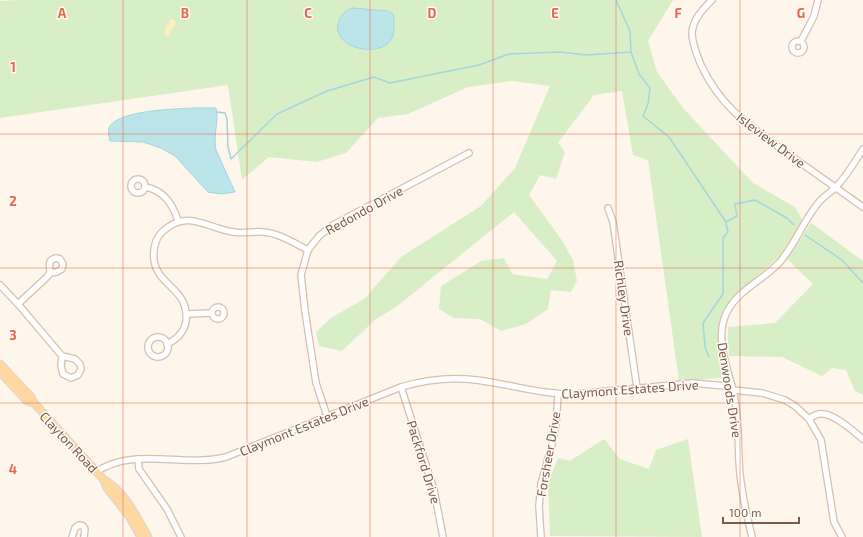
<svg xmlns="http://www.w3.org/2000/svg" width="863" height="537" font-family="'Exo 2',sans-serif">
<rect width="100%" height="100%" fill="#fef6eb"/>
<g fill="#d8eec7">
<path d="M17,0H673L648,41L657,72L683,108L753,183L795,207L803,221L779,257L731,299L725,310L721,324L725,373L719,378L679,381L648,160L633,155L622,91L594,95L558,143L565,152L556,179L540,175L529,195L561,239L573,260L577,281L571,292L551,290L548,309L526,324L501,331L480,319L454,318L439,309L441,286L481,261L504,258L512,274L547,279L557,261L514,212L396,307L376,319L342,351L319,346L316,332L331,318L364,299L401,257L481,206L515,168L550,86L512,81L468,87L408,114L378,118L346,153L317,162L269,157L242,180L228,85L0,118V1Z"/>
<path d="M811,223L863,261V395L855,391L846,370L832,368L822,376L782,357L729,356L728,339V327L775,323L813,284L787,259Z"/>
<path d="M604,439L620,459L649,469L656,450L688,439L702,537L550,536L548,483L558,458L570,461Z"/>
</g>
<path fill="#fff0c4" d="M171,19L175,20L176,24L171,30L169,36H167L164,34L166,27L169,25V20Z"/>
<g fill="#bce5ea" stroke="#a2d6dd">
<path d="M352,8L388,11L393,14C394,18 394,20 394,24C394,28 394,32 393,36C384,61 328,48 339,21C341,15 346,10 352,8Z"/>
<path d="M194,108H216C219,121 213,136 216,150L235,192L221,194L208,192L175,156L161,148L143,142L110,141C109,136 107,130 110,126C121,110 176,109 194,108Z"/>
</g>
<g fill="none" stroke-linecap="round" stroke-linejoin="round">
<g stroke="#a2d6dd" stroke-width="1.5">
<path d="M616,0L630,31L631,52L639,74L650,88L648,104L643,116L669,137L726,222L737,216L735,204L755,200L787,218L794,225"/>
<path d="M217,112L225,113L227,119L228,147L231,159L277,114L327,91L374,77L390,83L479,65L509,54L560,52L586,55L631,52"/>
<path d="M805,235L842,260L863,283"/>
<path d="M709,357L705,347L703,323L723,294V238L728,232L726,223"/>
</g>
<g stroke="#d5bfb1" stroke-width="8">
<g id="minor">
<path d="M712,0C703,9 693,19 692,33C692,44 697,55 701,65C722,110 753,128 791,156C815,173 839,190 863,207"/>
<circle cx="798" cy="47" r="6"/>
<path d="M801,41L814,16L818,0"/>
<circle cx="138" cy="186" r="7"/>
<path d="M145,187C163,190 173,204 178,221"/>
<path d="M608,208L613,222L637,388"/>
<path d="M0,285L18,304L62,356L75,359L80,364L81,369L78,375L71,378L63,374L61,366L62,356"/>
<path d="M18,304L47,277L50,273C50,266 47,260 56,258L60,259L63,264L62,269L57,272L50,273"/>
<circle cx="218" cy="313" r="6"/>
<path d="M187,314L211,313"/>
<circle cx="158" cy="347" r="10"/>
<path d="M167,344C180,338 188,327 186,313C184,288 157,284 154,260C153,250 155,239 162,232C187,208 206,228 233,232C243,234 253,231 263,232C279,233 294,243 308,250"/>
<path d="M401,387L434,490L443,537"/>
<path d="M327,416L316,383L305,311L301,275L308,250L319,236L333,225L469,153"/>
<path d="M809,419C813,416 818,413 823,414C835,414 854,432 863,439"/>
<path d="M138,459L139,469L167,509L181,537"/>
<path d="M96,472C134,446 183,468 226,457L401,387C425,380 451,377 476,380C510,384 542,395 576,394L693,383L725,386L733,390L762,393L785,400L795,406L809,419L821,440L834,522L842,537"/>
<path d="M72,537L75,528L79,525L83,526L85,529L84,537"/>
<path d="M541,537L539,506L541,484L552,444L556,425L558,395"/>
<path d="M752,537C747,516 742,496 740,474C738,455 739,436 737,417C736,408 735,398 733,390C727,368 717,341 724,319C733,292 761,282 779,263C795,245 803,221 819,202C824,196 831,192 837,186C847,175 855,162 863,149"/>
</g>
</g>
<g stroke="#ddd4d0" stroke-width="9">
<g id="major">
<path d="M0,364L31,397L34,403L104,480C124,491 137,517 148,537"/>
<path d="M0,372L27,401L34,403"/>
<path d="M104,480L107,488L129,516L141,537"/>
</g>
</g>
<use href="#minor" stroke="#fff" stroke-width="5.5"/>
<use href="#major" stroke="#ffd8a1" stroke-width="7"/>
</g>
<path fill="none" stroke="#ea6648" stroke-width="1" stroke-opacity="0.55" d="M123,0V537M247,0V537M370,0V537M493,0V537M616,0V537M740,0V537M0,134H863M0,268H863M0,403H863"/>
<g text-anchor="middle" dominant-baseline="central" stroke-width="3" stroke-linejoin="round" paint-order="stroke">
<g font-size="13" fill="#7c5a4a" stroke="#fffaf3">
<text transform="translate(771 140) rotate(37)">Isleview Drive</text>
<text transform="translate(364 210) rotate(-29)">Redondo Drive</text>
<text transform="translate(624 298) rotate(82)">Richley Drive</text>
<text transform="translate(630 389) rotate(-4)">Claymont Estates Drive</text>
<text transform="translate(730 390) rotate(81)">Denwoods Drive</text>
<text transform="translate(304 426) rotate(-22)">Claymont Estates Drive</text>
<text transform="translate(69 442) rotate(47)">Clayton Road</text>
<text transform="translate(548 454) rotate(-80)">Forsheer Drive</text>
<text transform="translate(424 462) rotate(73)">Packford Drive</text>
</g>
</g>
<g font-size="13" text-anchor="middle" font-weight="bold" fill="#ea6648" stroke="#fffaf3" stroke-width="3" stroke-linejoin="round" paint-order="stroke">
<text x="62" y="18">A</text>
<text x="185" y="18">B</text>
<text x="308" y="18">C</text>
<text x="432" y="18">D</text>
<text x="555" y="18">E</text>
<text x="678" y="18">F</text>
<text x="801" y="18">G</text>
<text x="13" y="72">1</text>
<text x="13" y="206">2</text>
<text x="13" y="340">3</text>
<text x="13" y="474">4</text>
</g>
<path d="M723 517v6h76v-6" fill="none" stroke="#7c5a4a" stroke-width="2"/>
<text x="729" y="517" font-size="12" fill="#7c5a4a" stroke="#fffaf3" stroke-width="3" paint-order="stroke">100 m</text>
</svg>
